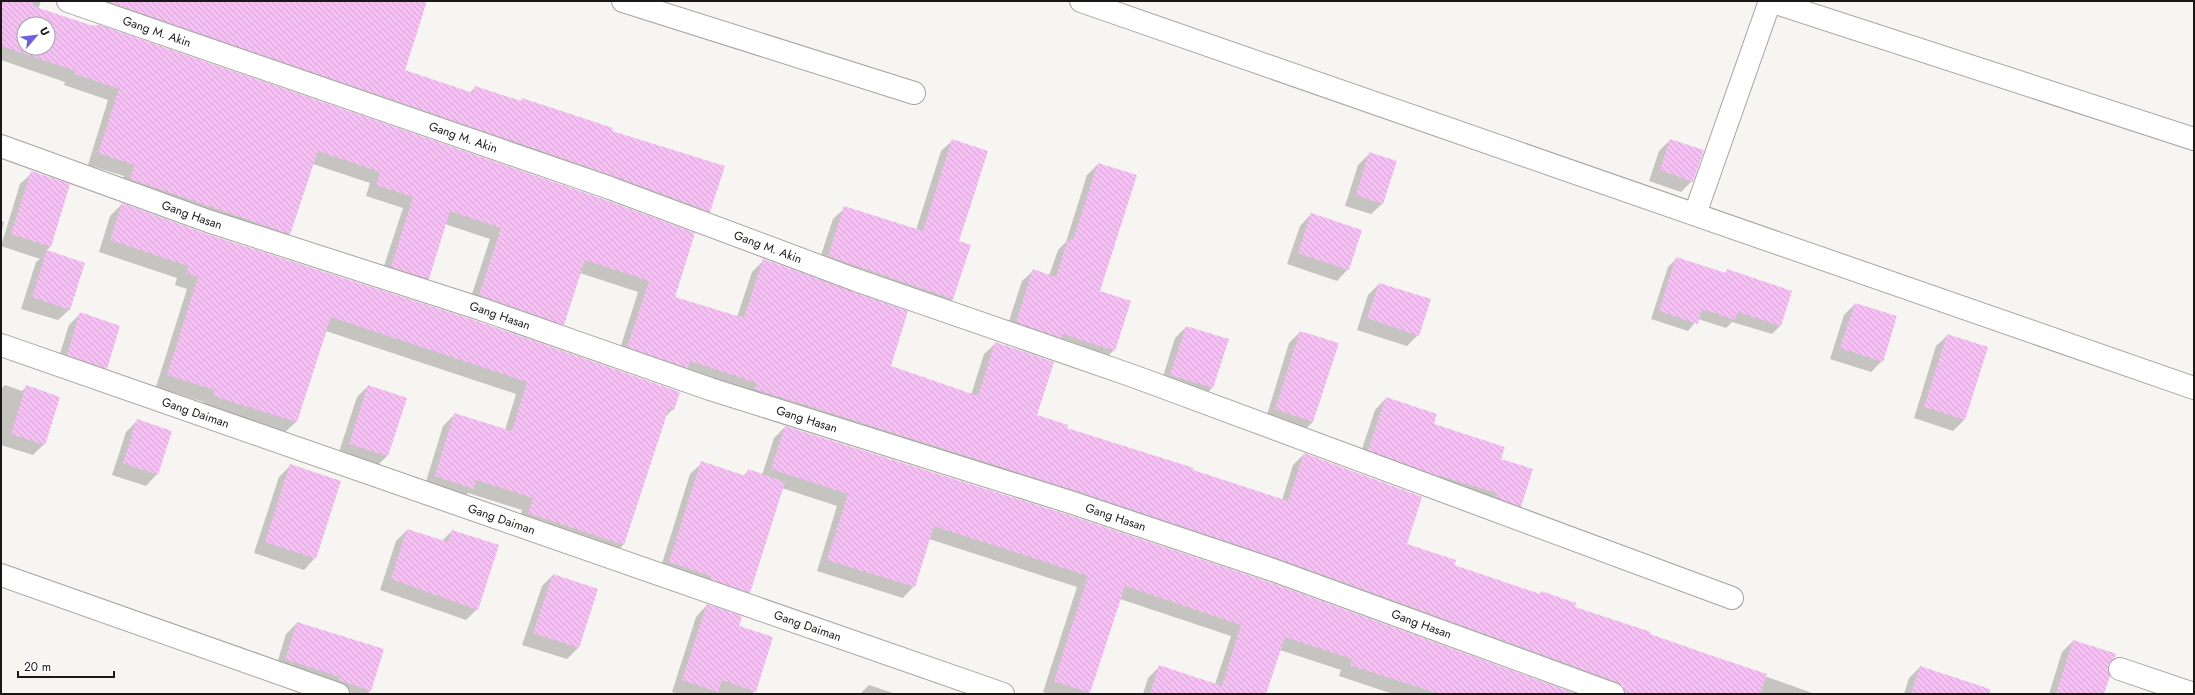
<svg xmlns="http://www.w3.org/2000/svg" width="2195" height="695" font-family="Jost,sans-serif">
<defs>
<pattern id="building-back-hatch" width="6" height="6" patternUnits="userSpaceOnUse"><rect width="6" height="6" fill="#f7c0f5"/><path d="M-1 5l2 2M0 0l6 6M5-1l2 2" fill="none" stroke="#d3a4d1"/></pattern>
</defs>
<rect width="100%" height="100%" fill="#f7f5f2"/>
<g fill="#0003" fill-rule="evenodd">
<path d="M1,1H41L38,9L605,201L674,298L737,317L752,272L763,261L890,367L971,395L984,354L996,343L1035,416L1066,429L1282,500L1293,465L1304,454L1405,545L1453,566L1539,595L1541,593L1574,608L1815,694H1639L1640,691L1597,676L617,358L638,292L580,273L563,324L552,336L468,306L490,239L445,224L428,278L417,290L380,278L403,208L366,196L370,183L313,164L290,234L278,245L119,191L124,176L88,165L108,100L64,85L65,82L1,60ZM24,24H48V48H24Z"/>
<path d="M98,1H426L404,71L470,93L475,87L520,102L523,99L611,131L710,212L698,223Z"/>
<path d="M953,140L957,242L970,246L953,299L941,310L817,267L833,219L845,208L916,230L941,151Z"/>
<path d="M1670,140L1692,181L1681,192L1649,181L1659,151Z"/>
<path d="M1370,153L1383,203L1371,214L1345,206L1358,165Z"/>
<path d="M1098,164L1099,292L1114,350L1103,361L1005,333L1022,281L1033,271L1049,276L1058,250L1066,242L1087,175Z"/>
<path d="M32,173L69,185L50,247L46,251L84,264L70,309L58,320L21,309L36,262L40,259L1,246L20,184Z"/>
<path d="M122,204L673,409L664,418L623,545L612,557L517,525L522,510L468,493L461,500L424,488L443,426L455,414L505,430L516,394L326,331L296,422L284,433L202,408L204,402L156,387L187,289L175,285L177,278L99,252L110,216Z"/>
<path d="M1311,214L1348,269L1337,281L1287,264L1300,226Z"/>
<path d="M1,221L4,222L1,233Z"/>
<path d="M1676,259L1724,274L1728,270L1791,291L1780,326L1772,334L1732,322L1726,328L1698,319L1688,331L1651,319L1668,267Z"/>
<path d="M1379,284L1418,335L1407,346L1357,330L1368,295Z"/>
<path d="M1855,304L1882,361L1871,372L1830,359L1844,315Z"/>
<path d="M81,313L106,368L95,379L56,366L69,325Z"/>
<path d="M1186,327L1228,340L1212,388L1201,399L1160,386L1175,338Z"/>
<path d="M1300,332L1313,422L1301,433L1265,421L1289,343Z"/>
<path d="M1948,335L1987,348L1964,420L1953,431L1914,418L1936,346Z"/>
<path d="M5,385L22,391L27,386L44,444L33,455L1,445V389Z"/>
<path d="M368,386L387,456L376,467L338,455L357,397Z"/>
<path d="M1386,398L1500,459L1521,506L1509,517L1358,461L1375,410Z"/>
<path d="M137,421L157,474L146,486L112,475L126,432Z"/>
<path d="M785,427L1574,694H1393L1339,676L1341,670L1280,650L1265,694H1143L1148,678L1160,666L1215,684L1231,636L1120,599L1089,692L1087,694H1049L1043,692L1077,587L929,539L914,586L903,598L817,571L837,506L782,488L749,592L738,603L659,573L690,474L702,463L743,476L748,471L762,475L774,438Z"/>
<path d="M290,466L315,558L304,570L254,553L279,477Z"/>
<path d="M407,530L442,541L452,531L477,609L466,620L380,590L396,541Z"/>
<path d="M553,575L597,589L578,648L567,659L522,645L542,586Z"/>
<path d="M707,605L738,627L755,691L752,694H679L672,692L696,617Z"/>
<path d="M297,623L370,691L367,694H335L275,670L286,634Z"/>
<path d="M2073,641L2107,665L2103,694H2049L2062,652Z"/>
<path d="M1920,667L1965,694H1904L1909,678Z"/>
<path d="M869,685L896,694H860Z"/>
</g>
<g fill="url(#building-back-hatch)" fill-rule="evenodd">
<path d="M1,1H35L33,6L90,25L97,26V24L606,200L695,233L675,297L744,318L763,259L908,311L891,366L978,396L995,342L1054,362L1037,415L1068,425L1067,428L1194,468L1193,470L1288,501L1304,453L1422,497L1407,544L1456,560L1454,565L1540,594L1541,591L1576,603L1575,607L1651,632L1650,634L1704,653L1767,674L1760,694H1625L1623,686L1617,682L1277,558L1074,490L755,389L757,383L690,361L688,368L627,347L649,281L585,260L564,325L479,295L501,228L450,211L429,279L391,267L413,197L376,185L380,172L318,151L290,234L130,179L134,165L98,153L119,89L75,74L76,71L1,46ZM24,24H48V48H24Z"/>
<path d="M106,1H427L405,70L473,93L475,86L521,101L522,98L613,128L612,131L725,166L710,212L614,176Z"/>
<path d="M952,139L988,151L959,241L971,245L953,299L828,256L844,206L923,231Z"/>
<path d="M1670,139L1704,150L1693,182L1660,170Z"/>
<path d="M1369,152L1397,161L1383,204L1356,195Z"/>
<path d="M1098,163L1137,175L1100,291L1131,301L1115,351L1063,334L1061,338L1016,322L1033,269L1056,277L1068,239L1073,240Z"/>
<path d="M31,171L70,184L51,247L11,234Z"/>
<path d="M122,203L204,233L477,321L680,392L674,410L669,408L624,545L528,513L533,498L476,480L474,489L435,476L454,413L512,431L527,382L331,317L297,422L213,396L215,390L167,375L198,277L186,273L188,266L110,240Z"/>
<path d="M1311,213L1362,230L1349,270L1298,253Z"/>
<path d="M47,250L85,263L70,310L32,297Z"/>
<path d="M1676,257L1726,273L1727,269L1792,291L1781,326L1738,312L1735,320L1702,309L1698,324L1659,311Z"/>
<path d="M1379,283L1431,299L1419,336L1367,318Z"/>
<path d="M1855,303L1897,316L1883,362L1840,348Z"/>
<path d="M80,312L120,326L107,369L67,355Z"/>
<path d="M1186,326L1229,339L1213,388L1170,375Z"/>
<path d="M1300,331L1339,343L1313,422L1275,409Z"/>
<path d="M1947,334L1988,347L1965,420L1924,407Z"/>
<path d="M26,385L60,397L45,445L11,434Z"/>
<path d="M368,385L407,398L388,456L349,444Z"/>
<path d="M1386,397L1437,414L1434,424L1505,447L1501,459L1533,469L1521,507L1496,497L1497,493L1430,473L1368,450Z"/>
<path d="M137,419L172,431L158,475L123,463Z"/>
<path d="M785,426L1066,514L1269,582L1577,694H1439L1350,665L1352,659L1285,637L1266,694H1150L1159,665L1222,686L1241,625L1125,586L1090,693L1054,681L1088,576L934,526L915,587L827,560L848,494L771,469Z"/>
<path d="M701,461L746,476L748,469L785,482L750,593L710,579L711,576L669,562Z"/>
<path d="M290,464L341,481L316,559L265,542Z"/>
<path d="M407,529L448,542L452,530L499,545L478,610L391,579Z"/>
<path d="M553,574L598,589L579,648L533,633Z"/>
<path d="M707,604L742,616L739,626L773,637L756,692L722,680L718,692L682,680Z"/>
<path d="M297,622L384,649L371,691L339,680L340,677L285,659Z"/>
<path d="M2073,640L2117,654L2108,665L2110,676L2104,694H2056Z"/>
<path d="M1920,666L1990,689V694H1911Z"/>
</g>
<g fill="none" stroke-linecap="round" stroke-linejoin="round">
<g stroke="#a6a4a1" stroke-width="24">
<g id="minor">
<path id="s1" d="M68,1L610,188L856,280L1133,376L1732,598"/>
<path d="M623,1L914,93"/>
<path d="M1081,1L2194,388"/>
<path d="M1770,1L2194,139"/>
<path id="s2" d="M1,146L208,221L481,309L710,389L1070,502L1273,570L1613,694"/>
<path d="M1695,214L1770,1"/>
<path id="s3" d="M1,345L1003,694"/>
<path d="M1,575L338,694"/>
<path d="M2120,669L2194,694"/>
</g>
</g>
<use href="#minor" stroke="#fff" stroke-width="22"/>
</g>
<g text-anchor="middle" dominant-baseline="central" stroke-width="3" stroke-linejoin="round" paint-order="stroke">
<g font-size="12" fill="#191817" stroke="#fff">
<text stroke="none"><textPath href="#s1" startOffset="94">Gang M. Akin</textPath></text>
<text stroke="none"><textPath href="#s1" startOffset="418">Gang M. Akin</textPath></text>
<text stroke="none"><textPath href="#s2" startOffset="203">Gang Hasan</textPath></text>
<text stroke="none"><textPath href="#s1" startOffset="742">Gang M. Akin</textPath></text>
<text stroke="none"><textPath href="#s2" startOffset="527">Gang Hasan</textPath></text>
<text stroke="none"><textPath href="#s3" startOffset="206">Gang Daiman</textPath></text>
<text stroke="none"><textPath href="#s2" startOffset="851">Gang Hasan</textPath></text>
<text stroke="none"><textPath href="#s2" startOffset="1175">Gang Hasan</textPath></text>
<text stroke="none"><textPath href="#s3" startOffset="530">Gang Daiman</textPath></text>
<text stroke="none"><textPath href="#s3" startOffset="854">Gang Daiman</textPath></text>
<text stroke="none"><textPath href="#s2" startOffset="1499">Gang Hasan</textPath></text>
</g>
</g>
<rect width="2195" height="695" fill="none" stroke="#191817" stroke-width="4"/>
<g transform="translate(36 36) rotate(62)"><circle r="19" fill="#ffffff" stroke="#a3a3a2"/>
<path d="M0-3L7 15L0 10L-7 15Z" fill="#6e62dc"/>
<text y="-6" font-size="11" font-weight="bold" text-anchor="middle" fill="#191817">U</text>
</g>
<path d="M18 671v6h96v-6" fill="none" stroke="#191817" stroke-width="2"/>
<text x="24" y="671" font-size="12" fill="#191817" stroke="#ffffff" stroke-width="3" paint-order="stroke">20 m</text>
</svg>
